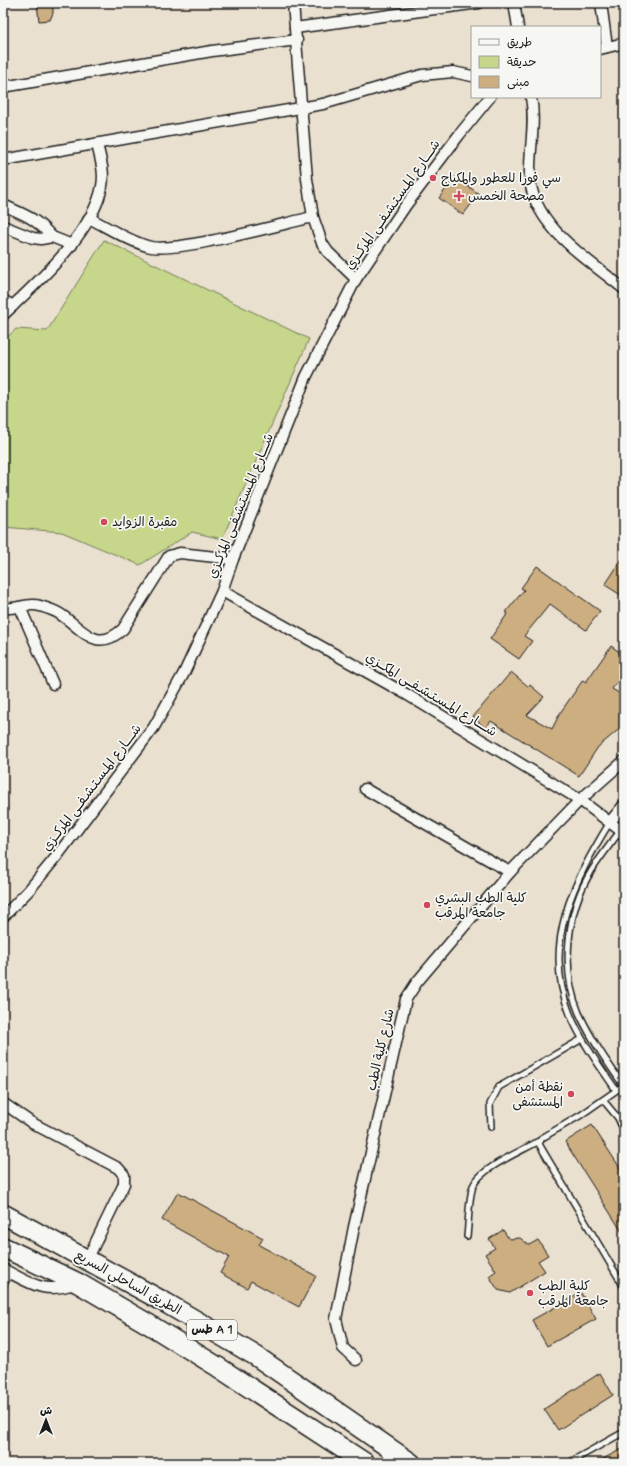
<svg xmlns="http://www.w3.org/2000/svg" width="627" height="1466" font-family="Mynerve,'Playpen Sans Arabic',sans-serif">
<rect width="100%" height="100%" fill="#eae0d0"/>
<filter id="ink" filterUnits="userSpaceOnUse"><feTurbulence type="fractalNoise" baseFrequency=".025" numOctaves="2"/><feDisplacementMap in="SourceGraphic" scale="8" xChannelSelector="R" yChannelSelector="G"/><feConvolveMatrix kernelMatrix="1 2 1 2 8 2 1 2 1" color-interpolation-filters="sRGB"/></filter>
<g filter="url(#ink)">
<path fill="#c6d78c" stroke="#717a54" d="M104,240L309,339L222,539L192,532L140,565L62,532L3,527V341L16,329L47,331Z"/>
<g fill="#cdae81" stroke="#1c1c1c">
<path d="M37,3H53V13L50,20L39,21Z"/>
<path d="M455,177L479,194L463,215L439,198Z"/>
<path d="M624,556V597L605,585Z"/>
<path d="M537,566L600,611L586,630L550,604L524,636L532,641L519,659L490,639L508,613L506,612L524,590L521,588Z"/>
<path d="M611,646L624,655V673L612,689L624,696V725L598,747L579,776L491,721L485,728L473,717L511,672L529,687L530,685L544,697L527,715L552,729L560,713L583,680L586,682Z"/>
<path d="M592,1125L624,1174V1235L565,1142Z"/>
<path d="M178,1192L263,1238L259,1245L316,1276L299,1307L251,1281L247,1288L220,1273L229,1257L162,1220Z"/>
<path d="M503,1230L509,1239L520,1238L529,1245L538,1240L548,1255L538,1261L545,1271L510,1293L498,1290L489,1276L496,1271L485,1254L495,1248L489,1239Z"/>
<path d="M581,1293L596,1319L547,1346L532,1320Z"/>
<path d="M600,1373L613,1395L558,1430L544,1409Z"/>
<path d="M624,1448V1463H595Z"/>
</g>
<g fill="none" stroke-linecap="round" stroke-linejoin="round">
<g stroke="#1c1c1c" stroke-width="8">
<g id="lane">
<path d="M610,822C574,881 541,944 570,1014C581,1041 599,1065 616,1090"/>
<path d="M621,830C611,843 601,856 592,870C567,910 560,969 579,1013C591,1039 607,1062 623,1085"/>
<path d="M624,1085L581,1115L542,1138L539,1144L624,1287"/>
<path d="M603,1100L618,1118L624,1131"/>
<path d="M491,1127L490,1104L499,1087L582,1039"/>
<path d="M467,1236C469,1221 468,1201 473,1186C480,1168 522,1151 539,1141"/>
<path d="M3,1285L11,1273"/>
<path d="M572,1461L624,1432"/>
</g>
</g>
<g stroke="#1c1c1c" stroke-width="13">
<g id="street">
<path d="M293,3L307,179L313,217L322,243L328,252L356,279"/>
<path d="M514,3L518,27"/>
<path d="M601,3L607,47"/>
<path d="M295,28L479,3"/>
<path d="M600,49L624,43"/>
<path d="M3,87L212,51L297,40"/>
<path d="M531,97C536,123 529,150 530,176C531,225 590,261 624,289"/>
<path d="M3,160L323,104L422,75L453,72L472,76"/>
<path d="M3,205C25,215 36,218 52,237"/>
<path d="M89,218C107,227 127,240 147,246C172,255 281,224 313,217"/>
<path d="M3,226L33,238L41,239L52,237L72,245"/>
<path d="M3,300L13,306"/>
<path d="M3,315C36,284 94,232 102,186C105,172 100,158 97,144"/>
<path d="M222,591L406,694L580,800L624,833"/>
<path d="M20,607L53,684"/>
<path d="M3,608C16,610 28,602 40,606C47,608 54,610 60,614C83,629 96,654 123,629L169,556L180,553L233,559"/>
<path d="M365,789L510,872"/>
<path d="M610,822L624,805"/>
<path d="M3,917L29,890L57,856L154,727L184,673L222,591L233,559L306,377L356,279L406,205L459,135L490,97"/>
<path d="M3,1103L32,1123L118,1168L124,1175V1184L87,1260"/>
<path d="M3,1269C32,1284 44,1295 77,1283"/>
<path d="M356,1360L343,1348L336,1319L354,1227L406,999L417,982L510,872L580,800L624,761"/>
</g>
</g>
<g stroke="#1c1c1c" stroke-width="22">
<g id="highway">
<path d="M3,1214L166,1303L256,1356L411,1463"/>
<path d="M3,1247L78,1283L150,1325L218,1367L365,1463"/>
</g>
</g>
<use href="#lane" stroke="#f6f6f2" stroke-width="5"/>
<use href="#street" stroke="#f6f6f2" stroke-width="10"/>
<use href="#highway" stroke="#f6f6f2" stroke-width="19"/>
</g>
</g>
<g fill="#d1495b" stroke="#f6f6f2" stroke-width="1.5">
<circle cx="433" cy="178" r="4"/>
<path d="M457 190h4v4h4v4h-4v4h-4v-4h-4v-4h4z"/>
<circle cx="104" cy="522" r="4"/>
<circle cx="427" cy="905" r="4"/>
<circle cx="571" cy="1094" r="4"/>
<circle cx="530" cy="1293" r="4"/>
</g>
<g text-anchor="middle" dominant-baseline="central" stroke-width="3.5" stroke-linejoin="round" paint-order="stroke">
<rect fill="#f6f6f2" stroke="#5d5d5c" stroke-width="1" x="187" y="1320" width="50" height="20" rx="3"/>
<g font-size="12" font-weight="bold" fill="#1c1c1c">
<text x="212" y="1330">طس A 1</text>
</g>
<g font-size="13" fill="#1c1c1c" stroke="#f6f6f2" text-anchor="start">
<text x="441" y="178">سي فورا للعطور والمكياج</text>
<text x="468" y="196">مصحة الخمس</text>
<text x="112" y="522">مقبرة الزوايد</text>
<text x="435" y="898">كلية الطب البشري<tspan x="435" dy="15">جامعة المرقب</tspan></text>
<text x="563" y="1087" text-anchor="end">نقطة أمن<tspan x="563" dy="15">المستشفى</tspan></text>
<text x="538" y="1286">كلية الطب<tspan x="538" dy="15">جامعة المرقب</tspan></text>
</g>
<g font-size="13" fill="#1c1c1c" stroke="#f6f6f2">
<text transform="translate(393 205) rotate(-55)">شــــارع المـسـتـشـفــى المركــزي</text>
<text transform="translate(241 506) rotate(-68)">شــــارع المـسـتـشـفــى المركــزي</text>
<text transform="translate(431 695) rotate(31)">شــــارع المـسـتـشـفــى المكــزي</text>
<text transform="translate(92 788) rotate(-53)">شــــارع المـسـتـشـفــى المركــزي</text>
<text transform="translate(381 1050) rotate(-77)">شارع كلية الطب</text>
<text transform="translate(128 1283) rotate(29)">الطريق الساحلي السريع</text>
</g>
</g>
<rect width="627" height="1466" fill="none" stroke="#f6f6f2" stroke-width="16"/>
<rect x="8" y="8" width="611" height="1450" fill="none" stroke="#1c1c1c" stroke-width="1.5" filter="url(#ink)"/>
<rect x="471" y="26" width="130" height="72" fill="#f6f6f2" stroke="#9f9f9c"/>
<rect x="479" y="39" width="20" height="6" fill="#f6f6f2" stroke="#9f9f9c"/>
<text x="507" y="46" font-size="12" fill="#1c1c1c">طريق</text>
<rect x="479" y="56" width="20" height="12" fill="#c6d78c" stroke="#9f9f9c"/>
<text x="507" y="66" font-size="12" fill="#1c1c1c">حديقة</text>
<rect x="479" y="76" width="20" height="12" fill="#cdae81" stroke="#9f9f9c"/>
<text x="507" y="86" font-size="12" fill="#1c1c1c">مبنى</text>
<g transform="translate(46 1420)" stroke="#f6f6f2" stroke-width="3" paint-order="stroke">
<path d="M0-3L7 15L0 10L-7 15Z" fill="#1c1c1c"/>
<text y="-6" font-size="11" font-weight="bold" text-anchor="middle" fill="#1c1c1c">ش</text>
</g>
</svg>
